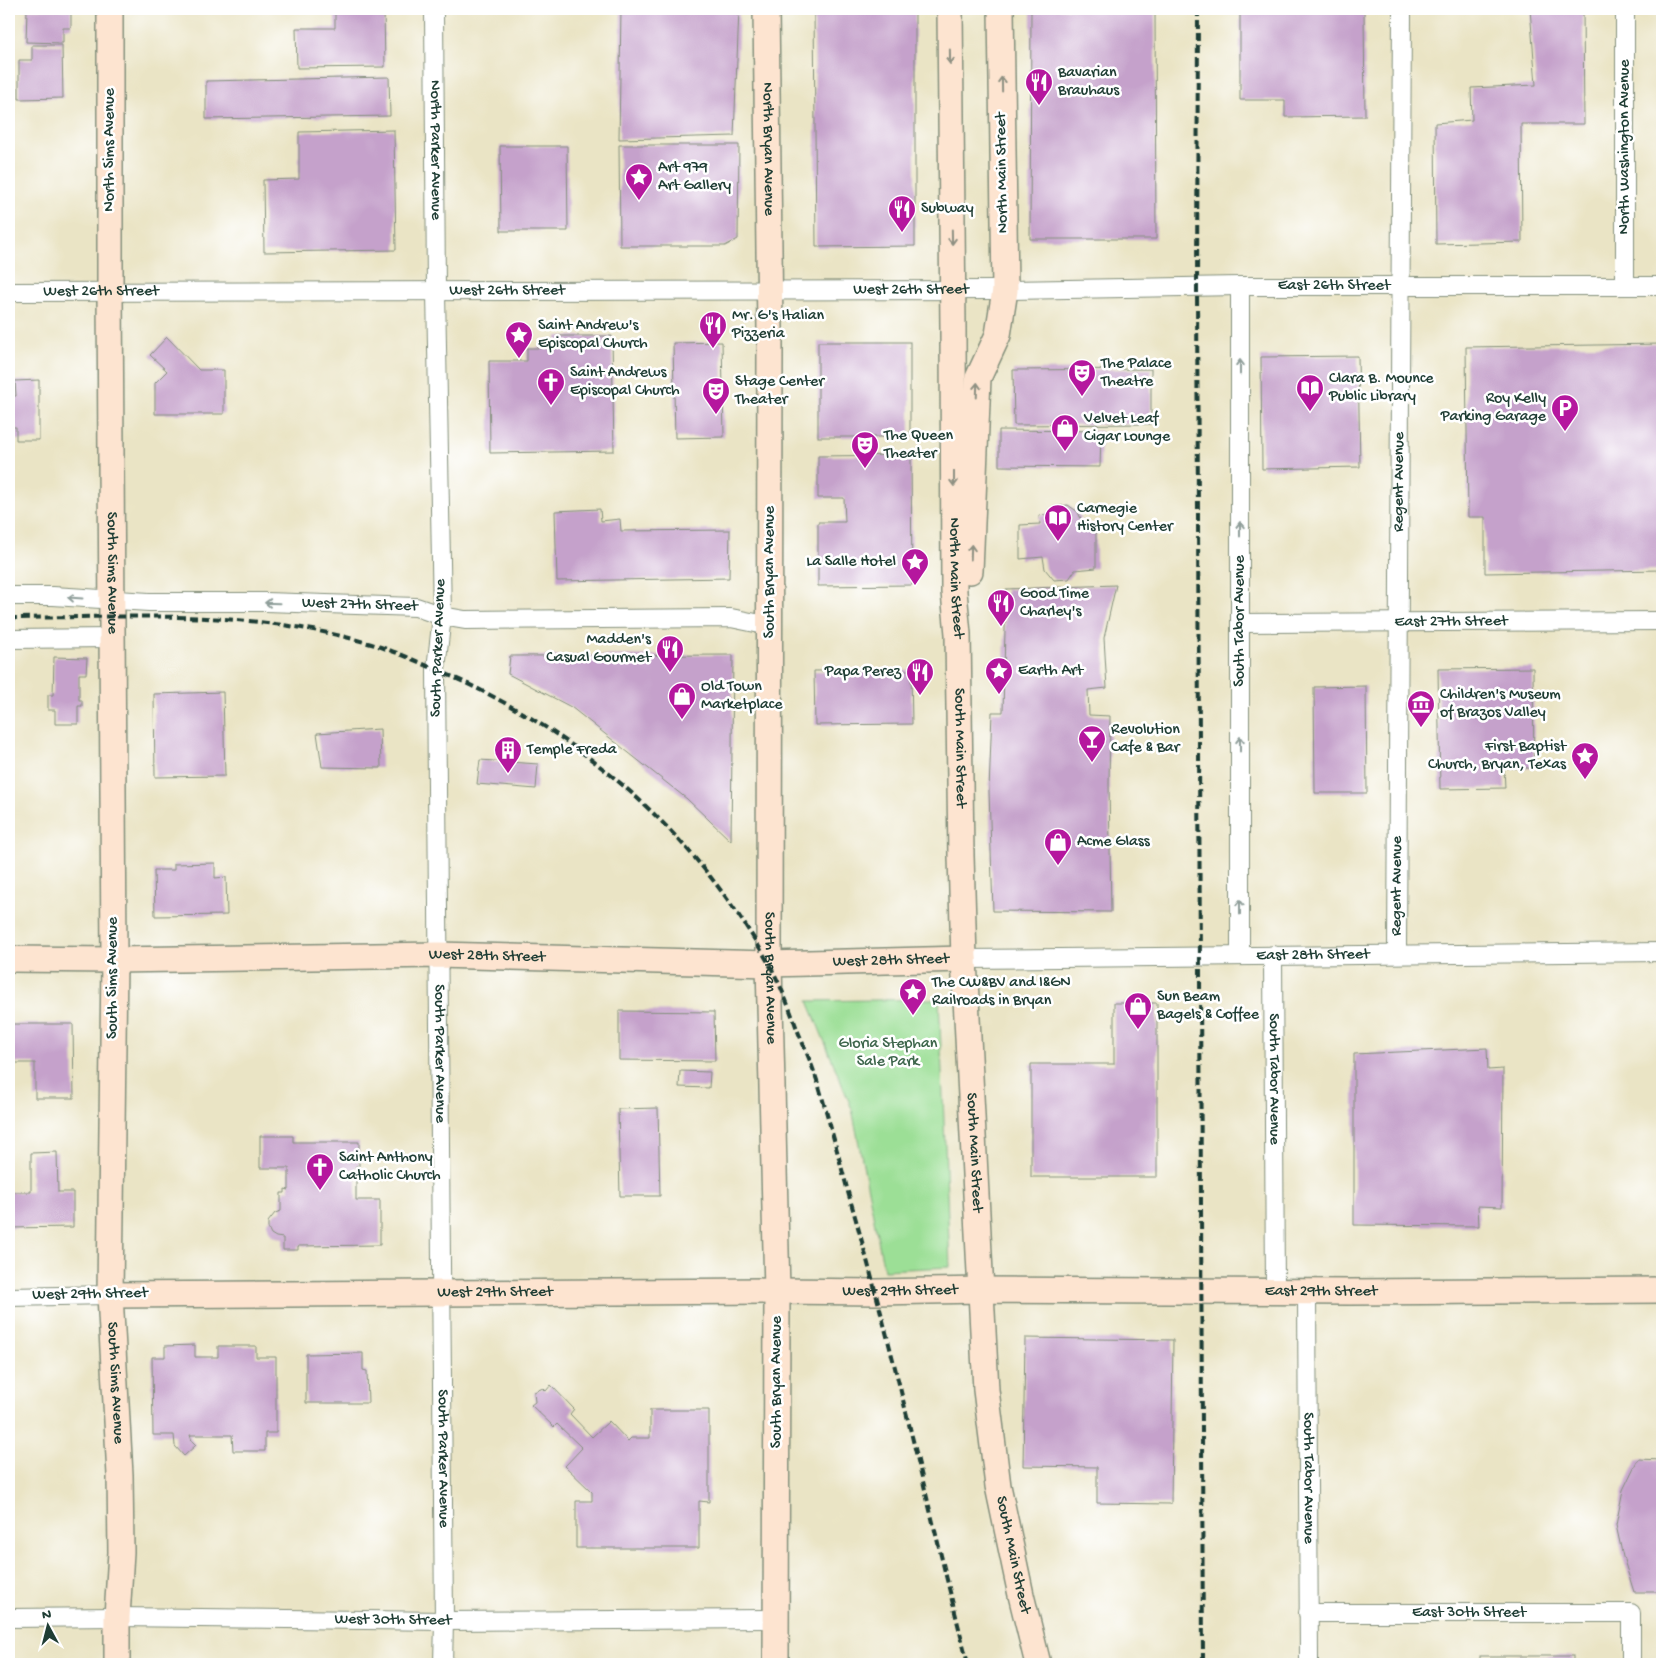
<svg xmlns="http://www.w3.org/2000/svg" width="1671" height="1673" font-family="'Gochi Hand',sans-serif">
<rect width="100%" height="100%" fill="#fff"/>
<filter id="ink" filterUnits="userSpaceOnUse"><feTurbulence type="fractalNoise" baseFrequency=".02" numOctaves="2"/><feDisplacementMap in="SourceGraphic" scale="10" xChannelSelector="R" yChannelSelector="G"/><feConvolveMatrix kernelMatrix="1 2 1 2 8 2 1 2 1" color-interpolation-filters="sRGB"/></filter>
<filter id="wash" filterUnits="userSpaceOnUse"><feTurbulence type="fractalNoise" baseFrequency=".0096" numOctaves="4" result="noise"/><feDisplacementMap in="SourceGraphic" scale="20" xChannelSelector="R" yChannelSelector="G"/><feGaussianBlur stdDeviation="1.12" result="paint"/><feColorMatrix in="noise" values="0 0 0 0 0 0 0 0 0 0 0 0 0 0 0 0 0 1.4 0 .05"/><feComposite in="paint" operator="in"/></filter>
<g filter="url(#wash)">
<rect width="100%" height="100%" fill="#eae4c5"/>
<path fill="#9cdf96" stroke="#5e8e65" d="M939,999L950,1267L884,1270L852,1109L808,1001Z"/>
<g id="blocks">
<g fill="#c5a1cb">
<path d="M27,9L71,10V28H63V43L26,42Z"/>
<path d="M335,9H384L385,67L297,68L296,28H335Z"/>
<path d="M621,9H739L734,136L619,139Z"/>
<path d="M814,9H915V246L816,247Z"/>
<path d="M1031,9H1155L1156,239H1030Z"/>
<path d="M1240,9H1364L1365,116L1285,117V100H1240Z"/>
<path d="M1530,9H1583L1584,124H1521L1522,242L1436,244L1435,123L1472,120L1471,88L1536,85Z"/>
<path d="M32,45H62L63,98L19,99V60H32Z"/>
<path d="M389,77L390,116L206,119V81Z"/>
<path d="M394,130L396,250L264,252L263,180L299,179V132Z"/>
<path d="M619,145H739L738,239L725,246H620Z"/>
<path d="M500,146H567L568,231H501Z"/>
<path d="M557,336H612L614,451L490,453L489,361H527V348H557Z"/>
<path d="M167,337L199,370H224V414H155V383L167,371L150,355Z"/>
<path d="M722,342L724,437L675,438L673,343Z"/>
<rect x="818" y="342" width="92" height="95"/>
<path d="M1662,344V570L1485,573V517H1468L1466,347Z"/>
<path d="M1358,356L1360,467L1262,469L1261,357Z"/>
<path d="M1151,369V424L1014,425L1013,370Z"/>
<path d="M39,380V440H16V427H9V396H16L15,381Z"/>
<path d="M999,430L1101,431L1100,467L999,466Z"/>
<path d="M911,455L912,585L818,586V522H845L844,498H818V456Z"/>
<path d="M1068,505L1078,512L1084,526L1096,527V568L1075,570L1069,579L1054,580L1045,569L1043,557L1020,559V525L1040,524L1039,516L1045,515L1054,507Z"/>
<path d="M600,509L601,521L620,519L621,531L730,530L729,578L557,581L555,511Z"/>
<path d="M1116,585L1104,638L1107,688L1088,690L1089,715L1110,716L1109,784L1111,912L993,911L989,791L992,712H1003L1006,589Z"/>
<path d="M733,655L731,841L687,799L571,707L508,674L510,656Z"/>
<path d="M54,657L87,658L86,674H79V700H82V706H78V724H55V710H48V695H53Z"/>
<path d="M1533,668L1534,768H1504L1505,788L1440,789L1438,669Z"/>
<path d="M911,670L912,724L815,725L814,671Z"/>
<path d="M1366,686L1367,793H1315L1314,687Z"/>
<path d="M223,692L225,776L155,777L154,694Z"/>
<path d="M380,729L381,768L322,767L317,733Z"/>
<path d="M480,760L538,764L536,789L477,784Z"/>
<path d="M215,863V878L226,877L227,915L155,916L154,870H174V864Z"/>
<path d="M1114,1003H1157V1177H1031V1064H1114Z"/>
<path d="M619,1011L714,1012L715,1061L619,1060Z"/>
<path d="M9,1024H73L74,1098H35V1063H9Z"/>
<path d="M1487,1048L1488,1070L1503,1069L1502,1207L1478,1206L1479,1226L1354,1225V1054Z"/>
<path d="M680,1071L710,1072L709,1088L679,1087Z"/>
<path d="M658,1108L660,1196H620L618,1109Z"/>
<path d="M260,1136H293V1142H359V1166H356V1200H380V1245L298,1246V1250H283V1238L276,1237L271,1234L268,1228V1222L275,1213L281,1211V1193H285V1189L289,1190V1168H260Z"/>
<path d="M57,1152L58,1192H73V1227L9,1228V1192H31V1153Z"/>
<path d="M1025,1338L1173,1340L1171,1504L1097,1503V1467L1023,1466Z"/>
<path d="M195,1345V1357H218V1346H256V1357H276V1433H265V1451H233L232,1435H190L192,1441L196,1445L184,1456L175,1446L174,1435H153L152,1357H165V1346Z"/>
<path d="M363,1353V1370L367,1371L368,1403H306V1354Z"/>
<path d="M551,1385L574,1409L570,1414L592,1437L609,1421L628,1441L631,1438H650V1410H709V1502L699,1501V1548H576V1501H592V1492L565,1466L582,1448L557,1424L554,1427L531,1405L535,1402L534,1392L543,1388L546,1391Z"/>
<path d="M1638,1459L1662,1460V1592H1634L1623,1557L1616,1525L1623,1490Z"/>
<rect x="1480" y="1656" width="93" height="8"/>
</g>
</g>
</g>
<g filter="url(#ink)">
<use href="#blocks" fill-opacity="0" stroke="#84907c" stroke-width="1"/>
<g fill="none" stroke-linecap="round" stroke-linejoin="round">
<g stroke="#84907c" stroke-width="20">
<g id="street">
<path id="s1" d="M434,9L436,292L442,616L436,669L444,1621L443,1664"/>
<path d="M1625,285V9"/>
<path d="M1240,286V956"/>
<path id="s2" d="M9,292L1005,290L1240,286H1662"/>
<path id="s3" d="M9,596H53L149,602H266L416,607L442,616L465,620L731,618L770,626"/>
<path id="s4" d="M1240,623L1662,621"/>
<path d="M9,639L112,638"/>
<path id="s5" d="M1397,954L1402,9"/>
<path id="s6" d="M1273,955L1275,1291"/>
<path id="s7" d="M964,959L1662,952"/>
<path id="s8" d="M1307,1292L1309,1664"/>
<path d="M9,1297L110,1295"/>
<path id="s9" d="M1308,1613H1631V1664"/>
<path id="s10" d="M9,1618L117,1617L444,1621L776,1619"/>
</g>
</g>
<g stroke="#84907c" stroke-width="28">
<g id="secondary">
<path id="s11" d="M110,9V291L114,960L110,1295L120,1475L121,1552L117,1617V1664"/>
<path id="s12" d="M766,9L770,330L769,964L777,1291L776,1664"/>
<path id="s13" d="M950,9L953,328L954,592L958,634L961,856L964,959L986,1390L998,1486L1021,1595L1038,1664"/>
<path d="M970,571L978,378L998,335L1005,290L1001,9"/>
<path id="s14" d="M9,959L114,960L438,955L769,964L964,959"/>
<path id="s15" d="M110,1295L777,1291L877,1292L981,1290L1350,1292L1662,1290"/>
</g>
</g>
<use href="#street" stroke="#fff" stroke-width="18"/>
<use href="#secondary" stroke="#fde4d0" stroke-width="25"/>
<g stroke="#1f3d34" stroke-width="4" stroke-dasharray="8 4" stroke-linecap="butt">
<path d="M1198,9L1197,287L1203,1664"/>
<path d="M9,618C127,617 249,609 364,642C387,648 410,658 432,668C575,727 691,828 768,962C780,983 789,1007 797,1029C805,1049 814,1069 820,1090C830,1124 839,1158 848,1192C893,1348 928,1507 968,1664"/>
</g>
</g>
<defs><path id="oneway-shaft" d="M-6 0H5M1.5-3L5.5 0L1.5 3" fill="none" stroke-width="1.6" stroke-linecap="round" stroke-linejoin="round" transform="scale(1.25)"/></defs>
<g stroke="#8e9082">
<use href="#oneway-shaft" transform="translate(950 57) rotate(89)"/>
<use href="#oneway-shaft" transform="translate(1002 84) rotate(-91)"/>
<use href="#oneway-shaft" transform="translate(952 237) rotate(89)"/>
<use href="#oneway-shaft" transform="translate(977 390) rotate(-88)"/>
<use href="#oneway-shaft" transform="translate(954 479) rotate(90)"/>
<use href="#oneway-shaft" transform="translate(971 552) rotate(-88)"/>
</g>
<g stroke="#8f9e9a">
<use href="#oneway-shaft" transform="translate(1240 367) rotate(-90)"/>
<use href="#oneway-shaft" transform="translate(1240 529) rotate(-90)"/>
<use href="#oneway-shaft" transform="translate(75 598) rotate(-176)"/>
<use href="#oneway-shaft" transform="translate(272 603) rotate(-178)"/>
<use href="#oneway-shaft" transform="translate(1240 744) rotate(-90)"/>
<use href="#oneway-shaft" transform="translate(1240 907) rotate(-90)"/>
</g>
</g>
<defs>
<g id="restaurant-pin" transform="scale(1.4375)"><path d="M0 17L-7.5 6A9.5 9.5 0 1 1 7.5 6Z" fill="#b5179e" stroke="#fff"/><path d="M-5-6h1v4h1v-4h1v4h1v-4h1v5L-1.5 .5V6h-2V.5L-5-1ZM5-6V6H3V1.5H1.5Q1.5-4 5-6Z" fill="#fff"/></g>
<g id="sight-pin" transform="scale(1.4375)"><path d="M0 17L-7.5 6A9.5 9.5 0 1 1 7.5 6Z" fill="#b5179e" stroke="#fff"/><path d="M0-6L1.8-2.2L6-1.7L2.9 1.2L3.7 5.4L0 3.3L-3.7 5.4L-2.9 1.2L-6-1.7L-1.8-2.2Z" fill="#fff"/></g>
<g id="theatre-pin" transform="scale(1.4375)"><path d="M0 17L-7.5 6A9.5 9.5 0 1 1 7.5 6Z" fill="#b5179e" stroke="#fff"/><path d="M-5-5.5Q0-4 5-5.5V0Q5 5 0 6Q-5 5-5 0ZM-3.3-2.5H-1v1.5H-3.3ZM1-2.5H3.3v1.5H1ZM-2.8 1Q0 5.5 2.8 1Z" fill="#fff"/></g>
<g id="church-pin" transform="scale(1.4375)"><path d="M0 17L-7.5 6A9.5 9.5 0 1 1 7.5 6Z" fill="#b5179e" stroke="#fff"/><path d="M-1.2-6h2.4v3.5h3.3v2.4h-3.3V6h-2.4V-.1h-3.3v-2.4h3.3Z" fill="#fff"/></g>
<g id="library-pin" transform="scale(1.4375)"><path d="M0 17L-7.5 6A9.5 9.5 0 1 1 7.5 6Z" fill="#b5179e" stroke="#fff"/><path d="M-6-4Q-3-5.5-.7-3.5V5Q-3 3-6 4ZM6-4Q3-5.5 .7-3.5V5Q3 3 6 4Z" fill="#fff"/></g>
<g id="parking-pin" transform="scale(1.4375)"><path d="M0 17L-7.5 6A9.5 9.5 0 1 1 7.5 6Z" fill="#b5179e" stroke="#fff"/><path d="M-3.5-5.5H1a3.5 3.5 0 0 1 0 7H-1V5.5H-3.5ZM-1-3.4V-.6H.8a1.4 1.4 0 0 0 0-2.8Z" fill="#fff"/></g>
<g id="shop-pin" transform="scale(1.4375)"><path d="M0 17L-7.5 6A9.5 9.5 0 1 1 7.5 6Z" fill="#b5179e" stroke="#fff"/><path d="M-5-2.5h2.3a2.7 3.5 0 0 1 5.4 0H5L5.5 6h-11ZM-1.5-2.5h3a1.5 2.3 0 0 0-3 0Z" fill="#fff"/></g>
<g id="museum-pin" transform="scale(1.4375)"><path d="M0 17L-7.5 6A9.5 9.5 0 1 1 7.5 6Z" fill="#b5179e" stroke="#fff"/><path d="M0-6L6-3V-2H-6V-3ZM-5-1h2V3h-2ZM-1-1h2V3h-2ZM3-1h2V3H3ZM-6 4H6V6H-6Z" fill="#fff"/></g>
<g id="bar-pin" transform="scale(1.4375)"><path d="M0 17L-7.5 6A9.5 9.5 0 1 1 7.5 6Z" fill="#b5179e" stroke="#fff"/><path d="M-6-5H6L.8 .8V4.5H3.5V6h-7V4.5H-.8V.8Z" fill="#fff"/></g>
<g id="building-pin" transform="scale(1.4375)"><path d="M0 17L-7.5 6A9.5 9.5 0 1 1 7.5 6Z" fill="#b5179e" stroke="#fff"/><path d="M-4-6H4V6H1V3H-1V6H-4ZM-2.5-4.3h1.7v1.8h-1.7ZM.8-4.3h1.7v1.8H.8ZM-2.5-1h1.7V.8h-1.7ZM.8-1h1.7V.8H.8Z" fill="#fff"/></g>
</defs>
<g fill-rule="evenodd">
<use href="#restaurant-pin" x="1039" y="82"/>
<use href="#sight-pin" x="639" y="177"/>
<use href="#restaurant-pin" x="902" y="209"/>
<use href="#restaurant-pin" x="713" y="325"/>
<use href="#sight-pin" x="519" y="335"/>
<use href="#theatre-pin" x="1082" y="373"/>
<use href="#church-pin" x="551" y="382"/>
<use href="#library-pin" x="1310" y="388"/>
<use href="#theatre-pin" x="716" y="391"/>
<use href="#parking-pin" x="1565" y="408"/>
<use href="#shop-pin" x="1065" y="428"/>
<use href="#theatre-pin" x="865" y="445"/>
<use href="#library-pin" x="1058" y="518"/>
<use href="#sight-pin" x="915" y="562"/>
<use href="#restaurant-pin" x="1001" y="603"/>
<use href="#restaurant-pin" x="670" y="649"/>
<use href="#sight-pin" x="999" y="671"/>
<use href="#restaurant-pin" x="920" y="672"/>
<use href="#shop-pin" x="682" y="696"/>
<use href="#museum-pin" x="1421" y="704"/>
<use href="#bar-pin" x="1092" y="739"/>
<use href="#building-pin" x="508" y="750"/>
<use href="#sight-pin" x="1585" y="756"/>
<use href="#shop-pin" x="1058" y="842"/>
<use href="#sight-pin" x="913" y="992"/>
<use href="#shop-pin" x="1138" y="1006"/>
<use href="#church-pin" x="320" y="1167"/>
</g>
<g text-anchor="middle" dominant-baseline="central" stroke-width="5" stroke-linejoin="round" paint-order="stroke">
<g font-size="16" fill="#1f3d34" stroke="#fff" text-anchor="start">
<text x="1058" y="73">Bavarian<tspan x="1058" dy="18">Brauhaus</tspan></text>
<text x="658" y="168">Art 979<tspan x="658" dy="18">Art Gallery</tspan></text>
<text x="921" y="209">Subway</text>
<text x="732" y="316">Mr. G's Italian<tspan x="732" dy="18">Pizzeria</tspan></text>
<text x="538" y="326">Saint Andrew's<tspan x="538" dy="18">Episcopal Church</tspan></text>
<text x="1101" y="364">The Palace<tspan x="1101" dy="18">Theatre</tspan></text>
<text x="570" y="373">Saint Andrews<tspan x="570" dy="18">Episcopal Church</tspan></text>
<text x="1329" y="379">Clara B. Mounce<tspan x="1329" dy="18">Public Library</tspan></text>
<text x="735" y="382">Stage Center<tspan x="735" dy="18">Theater</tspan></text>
<text x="1546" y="399" text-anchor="end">Roy Kelly<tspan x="1546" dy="18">Parking Garage</tspan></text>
<text x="1084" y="419">Velvet Leaf<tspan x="1084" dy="18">Cigar Lounge</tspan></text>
<text x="884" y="436">The Queen<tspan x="884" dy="18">Theater</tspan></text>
<text x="1077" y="509">Carnegie<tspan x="1077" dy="18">History Center</tspan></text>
<text x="896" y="562" text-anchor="end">La Salle Hotel</text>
<text x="1020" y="594">Good Time<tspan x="1020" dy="18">Charley's</tspan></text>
<text x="651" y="640" text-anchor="end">Madden's<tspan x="651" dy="18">Casual Gourmet</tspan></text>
<text x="1018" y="671">Earth Art</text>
<text x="901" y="672" text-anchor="end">Papa Perez</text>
<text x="701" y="687">Old Town<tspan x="701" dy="18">Marketplace</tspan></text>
<text x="1440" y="695">Children's Museum<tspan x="1440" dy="18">of Brazos Valley</tspan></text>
<text x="1111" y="730">Revolution<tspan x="1111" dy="18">Cafe &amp; Bar</tspan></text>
<text x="1566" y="747" text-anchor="end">First Baptist<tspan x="1566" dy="18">Church, Bryan, Texas</tspan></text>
<text x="527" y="750">Temple Freda</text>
<text x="1077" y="842">Acme Glass</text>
<text x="932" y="983">The CW&amp;BV and I&amp;GN<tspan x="932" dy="18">Railroads in Bryan</tspan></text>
<text x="1157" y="997">Sun Beam<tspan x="1157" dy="18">Bagels &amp; Coffee</tspan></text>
<text x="339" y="1158">Saint Anthony<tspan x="339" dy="18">Catholic Church</tspan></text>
</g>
<g font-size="16" fill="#1f3d34" stroke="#fff">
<text transform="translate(1625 147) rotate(-90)">North Washington Avenue</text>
<text stroke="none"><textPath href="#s12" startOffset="140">North Bryan Avenue</textPath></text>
<text transform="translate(110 150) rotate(-90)">North Sims Avenue</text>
<text stroke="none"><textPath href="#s1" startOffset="141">North Parker Avenue</textPath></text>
<text transform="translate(1003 173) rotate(-91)">North Main Street</text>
<text stroke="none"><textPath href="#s2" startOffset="1325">East 26th Street</textPath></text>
<text stroke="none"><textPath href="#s2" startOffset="902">West 26th Street</textPath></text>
<text stroke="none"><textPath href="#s2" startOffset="92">West 26th Street</textPath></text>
<text stroke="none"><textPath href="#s2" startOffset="498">West 26th Street</textPath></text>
<text stroke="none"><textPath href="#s5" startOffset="472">Regent Avenue</textPath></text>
<text stroke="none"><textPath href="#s13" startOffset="569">North Main Street</textPath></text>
<text transform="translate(770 572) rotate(-90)">South Bryan Avenue</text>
<text stroke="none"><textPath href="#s11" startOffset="564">South Sims Avenue</textPath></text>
<text stroke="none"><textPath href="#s3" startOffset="351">West 27th Street</textPath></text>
<text transform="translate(1240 621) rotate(-90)">South Tabor Avenue</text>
<text stroke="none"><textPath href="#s4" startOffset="211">East 27th Street</textPath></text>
<text transform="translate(439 648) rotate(-88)">South Parker Avenue</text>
<text stroke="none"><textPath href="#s13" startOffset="739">South Main Street</textPath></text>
<text stroke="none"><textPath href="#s5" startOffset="68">Regent Avenue</textPath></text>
<text stroke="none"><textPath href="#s7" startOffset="349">East 28th Street</textPath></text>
<text stroke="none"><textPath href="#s14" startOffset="478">West 28th Street</textPath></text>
<text stroke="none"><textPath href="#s14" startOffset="882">West 28th Street</textPath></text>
<text stroke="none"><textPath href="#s12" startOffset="969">South Bryan Avenue</textPath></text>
<text transform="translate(113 978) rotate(-90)">South Sims Avenue</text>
<text stroke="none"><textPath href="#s1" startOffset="1045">South Parker Avenue</textPath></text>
<text stroke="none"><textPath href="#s6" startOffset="124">South Tabor Avenue</textPath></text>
<text stroke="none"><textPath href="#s13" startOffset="1144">South Main Street</textPath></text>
<text stroke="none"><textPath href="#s15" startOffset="790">West 29th Street</textPath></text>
<text stroke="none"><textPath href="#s15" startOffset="1211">East 29th Street</textPath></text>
<text stroke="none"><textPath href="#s15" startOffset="385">West 29th Street</textPath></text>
<text transform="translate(90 1295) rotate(-1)">West 29th Street</text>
<text transform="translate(777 1382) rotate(-90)">South Bryan Avenue</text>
<text stroke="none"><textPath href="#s11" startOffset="1374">South Sims Avenue</textPath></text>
<text stroke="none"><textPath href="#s1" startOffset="1450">South Parker Avenue</textPath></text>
<text stroke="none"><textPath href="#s8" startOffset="186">South Tabor Avenue</textPath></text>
<text stroke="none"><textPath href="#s13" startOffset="1549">South Main Street</textPath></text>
<text stroke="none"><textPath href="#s9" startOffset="161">East 30th Street</textPath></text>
<text stroke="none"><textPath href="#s10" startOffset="384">West 30th Street</textPath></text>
</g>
<g font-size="16" fill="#3e664c" stroke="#fff">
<text x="888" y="1044">Gloria Stephan<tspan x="888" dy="18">Sale Park</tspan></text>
</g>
</g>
<rect width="1671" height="1673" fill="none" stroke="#fff" stroke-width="30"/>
<g transform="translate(48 1626) rotate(353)" stroke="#ffffff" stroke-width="4" paint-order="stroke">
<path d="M0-4L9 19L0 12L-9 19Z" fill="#1f3d34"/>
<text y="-8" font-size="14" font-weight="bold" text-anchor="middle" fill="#1f3d34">N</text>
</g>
</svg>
